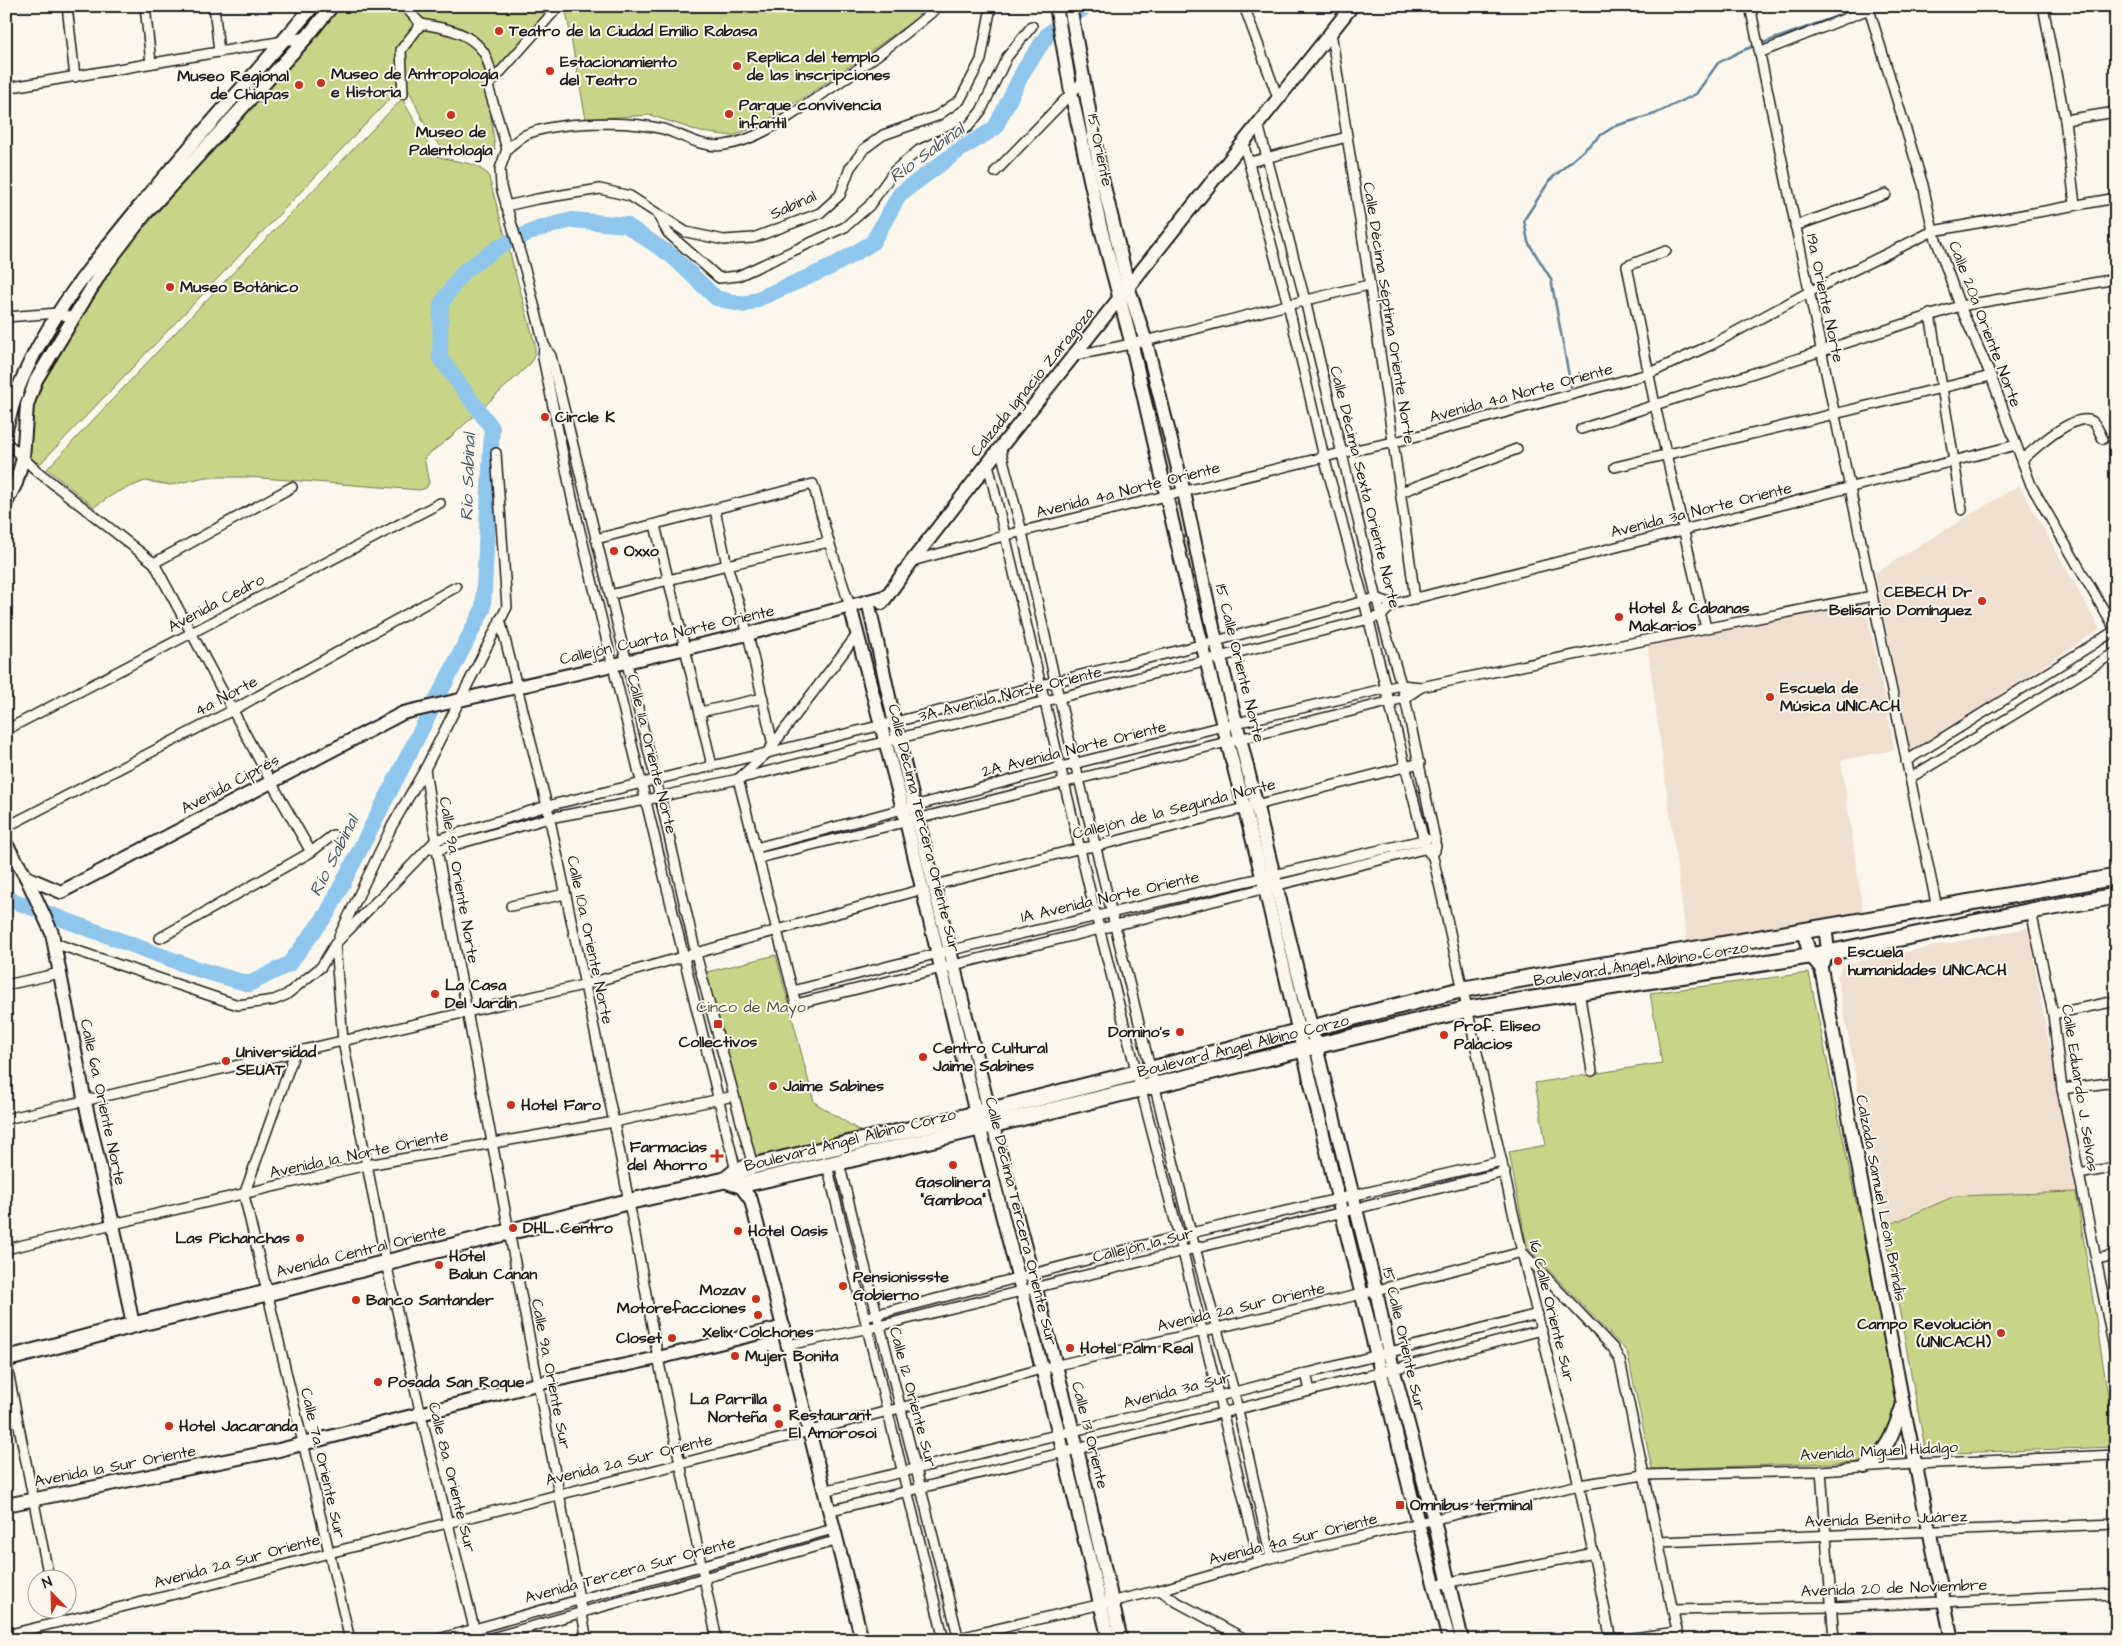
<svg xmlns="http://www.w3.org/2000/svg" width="2122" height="1646" font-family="'Architects Daughter',sans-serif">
<rect width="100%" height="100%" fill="#fbf7ec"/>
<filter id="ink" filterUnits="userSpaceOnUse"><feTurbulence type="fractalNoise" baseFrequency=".02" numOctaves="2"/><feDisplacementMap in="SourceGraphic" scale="10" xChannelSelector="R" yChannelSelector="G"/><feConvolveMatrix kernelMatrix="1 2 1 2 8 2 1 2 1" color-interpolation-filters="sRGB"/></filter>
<g filter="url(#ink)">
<g fill="#f0dfcf">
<path d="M2019,485L2100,629L1911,753L1875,573Z"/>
<path d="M1864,599L1895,750L1841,760L1863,911L1687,942L1647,643Z"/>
<path d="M2028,928L2076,1192L2116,1447L1926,1454L1837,976L1844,964Z"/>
</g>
<g fill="#c8d588" stroke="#727852">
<path d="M336,6H555L487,83L495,150C485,151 472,156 461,155C430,154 418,104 405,83L40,464L27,456L36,394L104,274Z"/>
<path d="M565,6H912L920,16L820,87L760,125L733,136L701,132L650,115L586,119Z"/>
<path d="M402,99L427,142L439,157L475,165L488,174L535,344V353L531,363L452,436L424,458L429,483L426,488L420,490L248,477H205L171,485L145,481L117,492L94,507L47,469L190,317Z"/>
<path d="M776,955L814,1102L860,1131L752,1158L703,973Z"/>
<path d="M1809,973L1898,1406L1883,1443L1863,1462L1652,1469L1627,1352L1527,1247L1509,1152L1546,1145L1535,1083L1662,1063L1650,993Z"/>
<path d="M2076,1192L2116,1447L1926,1454L1884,1227L1955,1196Z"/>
</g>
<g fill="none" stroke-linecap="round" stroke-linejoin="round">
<path stroke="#618299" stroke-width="2.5" d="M1571,387L1551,279L1528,242L1524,220L1550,180L1601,135L1615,126L1655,114L1696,94L1718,63L1741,51L1865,6"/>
<path stroke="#8fc6ed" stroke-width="16" d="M6,898L197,969L249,984L289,964L327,914L483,609L492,428L440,358L441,304L463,272L500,246L538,229L572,220L626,225L672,256L716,298L744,305L831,267L872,243L900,194L958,151L995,128L1024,70L1048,34L1086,6"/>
<g stroke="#1c1c1c" stroke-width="12">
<g id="street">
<path d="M67,6L75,77"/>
<path d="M145,6L151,63"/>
<path d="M214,6L219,52"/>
<path d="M1244,6L1278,98"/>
<path d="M1750,6L1937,908"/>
<path d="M2043,6L2065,120L2075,205"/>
<path d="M1869,9L1923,185L1933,231L1960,306L1991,376L2031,485L2116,631"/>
<path d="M421,24C444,28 467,31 482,50C488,57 490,71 493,80"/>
<path d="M1331,32C1360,221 1390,409 1415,599"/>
<path d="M1759,53L1869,9"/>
<path d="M6,88L307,37"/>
<path d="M403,94L401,50L421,24L404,6"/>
<path d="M2065,120L2116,112"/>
<path d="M1258,124L1305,300L1381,616L1405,698L1435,839V851"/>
<path d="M1243,142L1288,304L1324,457L1364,601L1426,849L1433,857L1522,1252L1579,1485L1611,1640"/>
<path d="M507,149L500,169L501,187L528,280L544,345L543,358L572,498L736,1171"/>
<path d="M507,149C512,145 518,139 525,135C556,121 630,120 663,129C683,135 703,149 725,145C758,140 787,118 815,99C858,70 900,40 939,6"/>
<path d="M507,149L488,86L558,7"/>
<path d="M1250,162L1347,137"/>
<path d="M995,172L1083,81"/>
<path d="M506,206L537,199L600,189L630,196L686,232L724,240L753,238L820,213L840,195L850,168L864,149L883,135L937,116L960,100L981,60L991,6"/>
<path d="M659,217L668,233L719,278L738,276L845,227L869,206L895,170L919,150L968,127L981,111L1007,57L1032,26"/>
<path d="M1795,226L1886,194"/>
<path d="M1666,251L1627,266L1655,405L1706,628"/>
<path d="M1930,314L1962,510"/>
<path d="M6,317L58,313L72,318"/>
<path d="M544,345L551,356L660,797L696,954L753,1166"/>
<path d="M1075,355C1174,338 1271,307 1369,285"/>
<path d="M1581,429L1960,306L2116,279"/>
<path d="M6,442L37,471L154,563L270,780L311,852"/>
<path d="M1000,448L1022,532L1055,681L1115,926L1191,1233L1234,1392L1271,1558"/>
<path d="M2021,461C2033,450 2076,410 2093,422C2097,425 2100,434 2103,439"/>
<path d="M988,464L1096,916L1179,1236L1259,1561"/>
<path d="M1615,467L1991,376"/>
<path d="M1401,492L1517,449"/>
<path d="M715,510L727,565L748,634L773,745"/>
<path d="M655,525L685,648L712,766"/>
<path d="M596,539L813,484L829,542L850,606"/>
<path d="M912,561L1007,535L1341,453L1395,442L1648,374L1713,344L1809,292L1933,231L2116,198"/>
<path d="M154,563L292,487"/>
<path d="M610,595L727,565L829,542"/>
<path d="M500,619L547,806L614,1122L658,1358L717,1640"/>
<path d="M857,635L766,754L738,779L796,1004L1436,846"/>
<path d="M700,712L763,698"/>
<path d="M6,730L440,503"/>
<path d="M1906,761L2116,630"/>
<path d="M425,769L437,850L467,1011L587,1640"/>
<path d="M1910,778L2116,652"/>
<path d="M6,827L233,710L456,587"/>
<path d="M428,848L437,850L549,818L646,800L738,779L1381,616L1393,604L2016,445"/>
<path d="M756,848L1061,767L1223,726L1401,685L1421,687L1646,640L1872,596"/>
<path d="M759,858L1388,702L1405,698L1421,687"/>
<path d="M935,885L1081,848L1097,846L1420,763"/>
<path d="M511,906L565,894"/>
<path d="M2031,911L2053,1014L2062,1089L2116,1359"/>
<path d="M339,936L392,826L425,769L507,607L496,453"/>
<path d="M160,938L311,852L333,835"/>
<path d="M54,943L238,1005L274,1000L286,995L321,967L335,944L436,840L547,806L895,722L1216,641L1376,598L1393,604"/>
<path d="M335,944L343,1041L386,1263L421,1415L477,1640"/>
<path d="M6,985L60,973"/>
<path d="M793,991L939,953L1427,839"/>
<path d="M1579,991L1592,1071"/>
<path d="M2053,1014L2116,1001"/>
<path d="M295,1052L244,1195L350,1640"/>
<path d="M2062,1089L2116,1082"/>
<path d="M6,1119L583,985L923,889"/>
<path d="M839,1163L959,1640"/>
<path d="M827,1165L944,1640"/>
<path d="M2079,1174L2116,1167"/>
<path d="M6,1249L367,1165L614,1122L734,1096"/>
<path d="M1524,1254L1613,1348L1620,1361L1679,1640"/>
<path d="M2096,1259L2116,1255"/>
<path d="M866,1317L1191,1233L1502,1161"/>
<path d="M788,1345L879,1326L1505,1172"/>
<path d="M6,1361L49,1578"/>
<path d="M1306,1373L1310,1391"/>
<path d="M1821,1471L1834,1640"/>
<path d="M823,1491L1219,1396L1538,1314"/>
<path d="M828,1511L1310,1391L1542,1330"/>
<path d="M1658,1542L2116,1524"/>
<path d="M1435,1585L1594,1553"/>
<path d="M1160,1590L1175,1601L1247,1640"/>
<path d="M55,1608L58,1622"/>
<path d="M1673,1610L1831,1607L2116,1594"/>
<path d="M6,1635L175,1594L329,1553L900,1408L1041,1369L1362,1294L1522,1252"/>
<path d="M435,1640L833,1529"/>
<path d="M484,1640L835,1541"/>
<path d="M951,1640L1160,1590L1271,1558L1579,1485L1644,1475L1821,1471L1914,1464L2116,1455"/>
<path d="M1618,1640L1677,1632"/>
</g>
</g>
<g stroke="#1c1c1c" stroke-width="16">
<g id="secondary">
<path d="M1056,6L1071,92L1100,225L1132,345L1187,586L1262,876L1338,1198L1418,1523L1449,1640"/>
<path d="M1070,6L1100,170L1129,289L1146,342L1184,492L1216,641L1376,1290L1389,1353L1434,1520L1462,1640"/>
<path d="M6,429C10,416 13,402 18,389C46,319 96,259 144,201C199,135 257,72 313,6"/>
<path d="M6,503L16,483L23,458L27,405L36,380L103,269L145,214L307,37L332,6"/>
<path d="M868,601L898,738L989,1110L1073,1431L1121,1640"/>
<path d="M882,603L912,561L1000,448L1352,6"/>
<path d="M850,606L906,821L976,1114L1059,1434L1109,1640"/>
<path d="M6,844L26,877L52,933L85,1102L113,1224L133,1325"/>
<path d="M26,877L61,892L403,713L748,634L887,596"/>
<path d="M1803,931L1810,955L1821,968L1903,1404L1952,1640"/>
<path d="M1824,961L1828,950L1825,927"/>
<path d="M738,1177L740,1185L751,1200L862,1640"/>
<path d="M1865,1467C1890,1448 1893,1433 1903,1404"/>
<path d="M6,1505L279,1450L537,1384L658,1358L784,1327"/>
</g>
</g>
<g stroke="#1c1c1c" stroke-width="19">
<g id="primary">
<path d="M725,1180L740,1185L827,1165L1468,1009L1828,953L2031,911L2116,896"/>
<path d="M6,1359L133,1325L267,1293L627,1202L725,1180L736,1171L753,1166L976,1114L1464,989L2116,877"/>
</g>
</g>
<use href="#street" stroke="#fbf7ec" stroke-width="9"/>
<use href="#secondary" stroke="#fbf7ec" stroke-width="12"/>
<use href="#primary" stroke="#fbf7ec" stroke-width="15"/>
</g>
</g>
<g fill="#c8321e" stroke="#fbf7ec" stroke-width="2">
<circle cx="499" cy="31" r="5"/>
<circle cx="737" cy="66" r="5"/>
<circle cx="550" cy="71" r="5"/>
<circle cx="321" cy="83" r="5"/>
<circle cx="299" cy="85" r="5"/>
<circle cx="729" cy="114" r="5"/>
<circle cx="451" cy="115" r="5"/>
<circle cx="170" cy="287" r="5"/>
<circle cx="545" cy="417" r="5"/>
<circle cx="614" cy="551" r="5"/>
<circle cx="1982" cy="601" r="5"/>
<circle cx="1619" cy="617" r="5"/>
<circle cx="1770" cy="697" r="5"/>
<circle cx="1838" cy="961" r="5"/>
<circle cx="435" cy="994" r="5"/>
<rect x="713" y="1019" width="10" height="10" rx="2.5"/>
<circle cx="1180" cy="1032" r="5"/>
<circle cx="1444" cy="1035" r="5"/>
<circle cx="923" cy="1057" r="5"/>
<circle cx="226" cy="1061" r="5"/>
<circle cx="773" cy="1086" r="5"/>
<circle cx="511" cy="1105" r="5"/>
<path d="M714.5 1148.5h5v5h5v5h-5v5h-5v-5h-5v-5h5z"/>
<circle cx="953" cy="1165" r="5"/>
<circle cx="513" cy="1228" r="5"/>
<circle cx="738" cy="1231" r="5"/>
<circle cx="300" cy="1238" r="5"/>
<circle cx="439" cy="1265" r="5"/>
<circle cx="843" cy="1286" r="5"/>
<circle cx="756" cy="1299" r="5"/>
<circle cx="356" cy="1300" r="5"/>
<circle cx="758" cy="1315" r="5"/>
<circle cx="2001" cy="1333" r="5"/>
<circle cx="672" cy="1338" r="5"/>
<circle cx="1070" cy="1348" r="5"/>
<circle cx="735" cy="1356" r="5"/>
<circle cx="378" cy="1382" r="5"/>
<circle cx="777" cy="1408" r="5"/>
<circle cx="779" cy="1424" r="5"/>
<circle cx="169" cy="1426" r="5"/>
<rect x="1395" y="1500" width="10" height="10" rx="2.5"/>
</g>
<g text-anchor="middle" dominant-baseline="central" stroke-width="4" stroke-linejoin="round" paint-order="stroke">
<g font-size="16" font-weight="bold" fill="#1c1c1c" stroke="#fbf7ec" text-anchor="start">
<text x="509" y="31">Teatro de la Ciudad Emilio Rabasa</text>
<text x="747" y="57">Replica del templo<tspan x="747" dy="18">de las inscripciones</tspan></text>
<text x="560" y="62">Estacionamiento<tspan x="560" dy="18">del Teatro</tspan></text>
<text x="331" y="74">Museo de Antropología<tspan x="331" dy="18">e Historia</tspan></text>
<text x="289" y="76" text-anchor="end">Museo Regional<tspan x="289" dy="18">de Chiapas</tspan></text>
<text x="739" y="105">Parque convivencia<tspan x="739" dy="18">infantil</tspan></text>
<text x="451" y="132" text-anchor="middle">Museo de<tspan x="451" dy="18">Palentología</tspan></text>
<text x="180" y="287">Museo Botánico</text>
<text x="555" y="417">Circle K</text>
<text x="624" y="551">Oxxo</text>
<text x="1972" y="592" text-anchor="end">CEBECH Dr<tspan x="1972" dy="18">Belisario Domínguez</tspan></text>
<text x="1629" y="608">Hotel &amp; Cabanas<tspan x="1629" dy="18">Makarios</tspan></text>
<text x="1780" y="688">Escuela de<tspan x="1780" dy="18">Música UNICACH</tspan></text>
<text x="1848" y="952">Escuela<tspan x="1848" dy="18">humanidades UNICACH</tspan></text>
<text x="445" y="985">La Casa<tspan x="445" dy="18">Del Jardin</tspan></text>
<text x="1454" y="1026">Prof. Eliseo<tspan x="1454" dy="18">Palacios</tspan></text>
<text x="1170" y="1032" text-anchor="end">Domino's</text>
<text x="718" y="1042" text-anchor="middle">Collectivos</text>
<text x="933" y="1048">Centro Cultural<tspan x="933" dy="18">Jaime Sabines</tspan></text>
<text x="236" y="1052">Universidad<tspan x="236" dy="18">SEUAT</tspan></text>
<text x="783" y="1086">Jaime Sabines</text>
<text x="521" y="1105">Hotel Faro</text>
<text x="707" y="1147" text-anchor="end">Farmacias<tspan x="707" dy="18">del Ahorro</tspan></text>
<text x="953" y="1182" text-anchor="middle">Gasolinera<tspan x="953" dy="18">"Gamboa"</tspan></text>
<text x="523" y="1228">DHL Centro</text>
<text x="748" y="1231">Hotel Oasis</text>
<text x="290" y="1238" text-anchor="end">Las Pichanchas</text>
<text x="449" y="1256">Hotel<tspan x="449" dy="18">Balun Canan</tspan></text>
<text x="853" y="1277">Pensionissste<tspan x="853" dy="18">Gobierno</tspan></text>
<text x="746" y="1290" text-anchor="end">Mozav<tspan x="746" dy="18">Motorefacciones</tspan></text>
<text x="366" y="1300">Banco Santander</text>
<text x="1991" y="1324" text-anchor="end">Campo Revolución<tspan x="1991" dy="18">(UNICACH)</tspan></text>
<text x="758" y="1332" text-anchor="middle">Xelix Colchones</text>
<text x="662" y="1338" text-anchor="end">Closet</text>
<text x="1080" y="1348">Hotel Palm Real</text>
<text x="745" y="1356">Mujer Bonita</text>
<text x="388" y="1382">Posada San Roque</text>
<text x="767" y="1399" text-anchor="end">La Parrilla<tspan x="767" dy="18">Norteña</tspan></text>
<text x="789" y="1415">Restaurant<tspan x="789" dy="18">El Amorosoi</tspan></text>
<text x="179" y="1426">Hotel Jacaranda</text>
<text x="1410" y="1505">Omnibus terminal</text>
</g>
<g font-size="16" fill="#1c1c1c" stroke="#fbf7ec">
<text transform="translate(1100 150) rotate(78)">15 Oriente</text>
<text transform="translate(793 205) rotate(-24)">Sabinal</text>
<text transform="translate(1825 298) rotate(78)">19a. Oriente Norte</text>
<text transform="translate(1389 313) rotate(81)">Calle Décima Séptima Oriente Norte</text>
<text transform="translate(1985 324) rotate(69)">Calle 20a Oriente Norte</text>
<text transform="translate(1032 382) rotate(-51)">Calzada Ignacio Zaragoza</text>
<text transform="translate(1521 393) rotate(-15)">Avenida 4a Norte Oriente</text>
<text transform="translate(1365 487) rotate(76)">Calle Décima Sexta Oriente Norte</text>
<text transform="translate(1128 490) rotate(-14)">Avenida 4a Norte Oriente</text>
<text transform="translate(1701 510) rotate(-14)">Avenida 3a Norte Oriente</text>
<text transform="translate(216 603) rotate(-28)">Avenida Cedro</text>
<text transform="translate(667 635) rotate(-13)">Callejón Cuarta Norte Oriente</text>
<text transform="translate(1240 663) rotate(76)">15 Calle Oriente Norte</text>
<text transform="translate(1010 694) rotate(-14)">3A Avenida Norte Oriente</text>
<text transform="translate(226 696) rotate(-28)">4a Norte</text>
<text transform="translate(1074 749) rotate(-14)">2A Avenida Norte Oriente</text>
<text transform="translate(652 754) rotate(76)">Calle 11a. Oriente Norte</text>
<text transform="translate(230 784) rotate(-28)">Avenida Ciprés</text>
<text transform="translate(1174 809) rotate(-14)">Callejón de la Segunda Norte</text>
<text transform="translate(924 828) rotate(76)">Calle Décima Tercera Oriente Sur</text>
<text transform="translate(459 880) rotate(80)">Calle 9a. Oriente Norte</text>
<text transform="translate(1110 897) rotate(-13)">1A Avenida Norte Oriente</text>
<text transform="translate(590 940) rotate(78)">Calle 10a. Oriente Norte</text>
<text transform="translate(1641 964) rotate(-9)">Boulevard Ángel Albino Corzo</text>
<text transform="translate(1243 1046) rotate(-14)">Boulevard Ángel Albino Corzo</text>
<text transform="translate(2080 1088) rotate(81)">Calle Eduardo J. Selvas</text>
<text transform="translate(103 1102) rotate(78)">Calle 6a. Oriente Norte</text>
<text transform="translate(850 1140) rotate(-14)">Boulevard Ángel Albino Corzo</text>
<text transform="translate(359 1154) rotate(-12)">Avenida 1a. Norte Oriente</text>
<text transform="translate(1881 1198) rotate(79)">Calzada Samuel León Brindis</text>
<text transform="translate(1021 1221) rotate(76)">Calle Décima Tercera Oriente Sur</text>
<text transform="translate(1143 1245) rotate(-14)">Callejón 1a Sur</text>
<text transform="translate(361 1251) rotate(-14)">Avenida Central Oriente</text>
<text transform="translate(1241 1307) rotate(-13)">Avenida 2a Sur Oriente</text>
<text transform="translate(1552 1311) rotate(76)">16 Calle Oriente Sur</text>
<text transform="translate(1404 1339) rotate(77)">15 Calle Oriente Sur</text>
<text transform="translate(551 1374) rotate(79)">Calle 9a. Oriente Sur</text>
<text transform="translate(1177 1390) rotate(-14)">Avenida 3a Sur</text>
<text transform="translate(913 1397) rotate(75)">Calle 12 Oriente Sur</text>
<text transform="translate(1090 1435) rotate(76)">Calle 13 Oriente</text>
<text transform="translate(1879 1451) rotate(-3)">Avenida Miguel Hidalgo</text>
<text transform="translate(629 1460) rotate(-14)">Avenida 2a Sur Oriente</text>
<text transform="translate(323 1463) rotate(77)">Calle 7a. Oriente Sur</text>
<text transform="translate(115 1466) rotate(-11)">Avenida 1a Sur Oriente</text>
<text transform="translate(452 1477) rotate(76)">Calle 8a. Oriente Sur</text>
<text transform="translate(1886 1519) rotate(-2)">Avenida Benito Juárez</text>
<text transform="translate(1293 1539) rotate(-14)">Avenida 4a Sur Oriente</text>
<text transform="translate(237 1561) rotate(-15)">Avenida 2a Sur Oriente</text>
<text transform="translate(630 1570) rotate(-15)">Avenida Tercera Sur Oriente</text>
<text transform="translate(1894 1588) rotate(-2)">Avenida 20 de Noviembre</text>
</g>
<g font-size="16" fill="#50543c" stroke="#fbf7ec">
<text x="751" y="1007">Cinco de Mayo</text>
</g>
<g font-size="18" font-style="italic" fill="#445865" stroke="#fbf7ec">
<text transform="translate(927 153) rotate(-36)">Río Sabinal</text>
<text transform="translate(468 477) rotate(-88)">Río Sabinal</text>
<text transform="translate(334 856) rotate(-63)">Río Sabinal</text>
</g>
</g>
<rect width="2122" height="1646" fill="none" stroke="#fbf7ec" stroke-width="25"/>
<rect x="12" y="12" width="2097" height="1621" fill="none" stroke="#1c1c1c" stroke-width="2" filter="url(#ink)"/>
<g transform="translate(52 1594) rotate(337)"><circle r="24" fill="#fbf7ec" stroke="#a29f99"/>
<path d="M0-4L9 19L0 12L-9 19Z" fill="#c8321e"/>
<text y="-8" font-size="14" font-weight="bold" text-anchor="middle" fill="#1c1c1c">N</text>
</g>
</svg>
